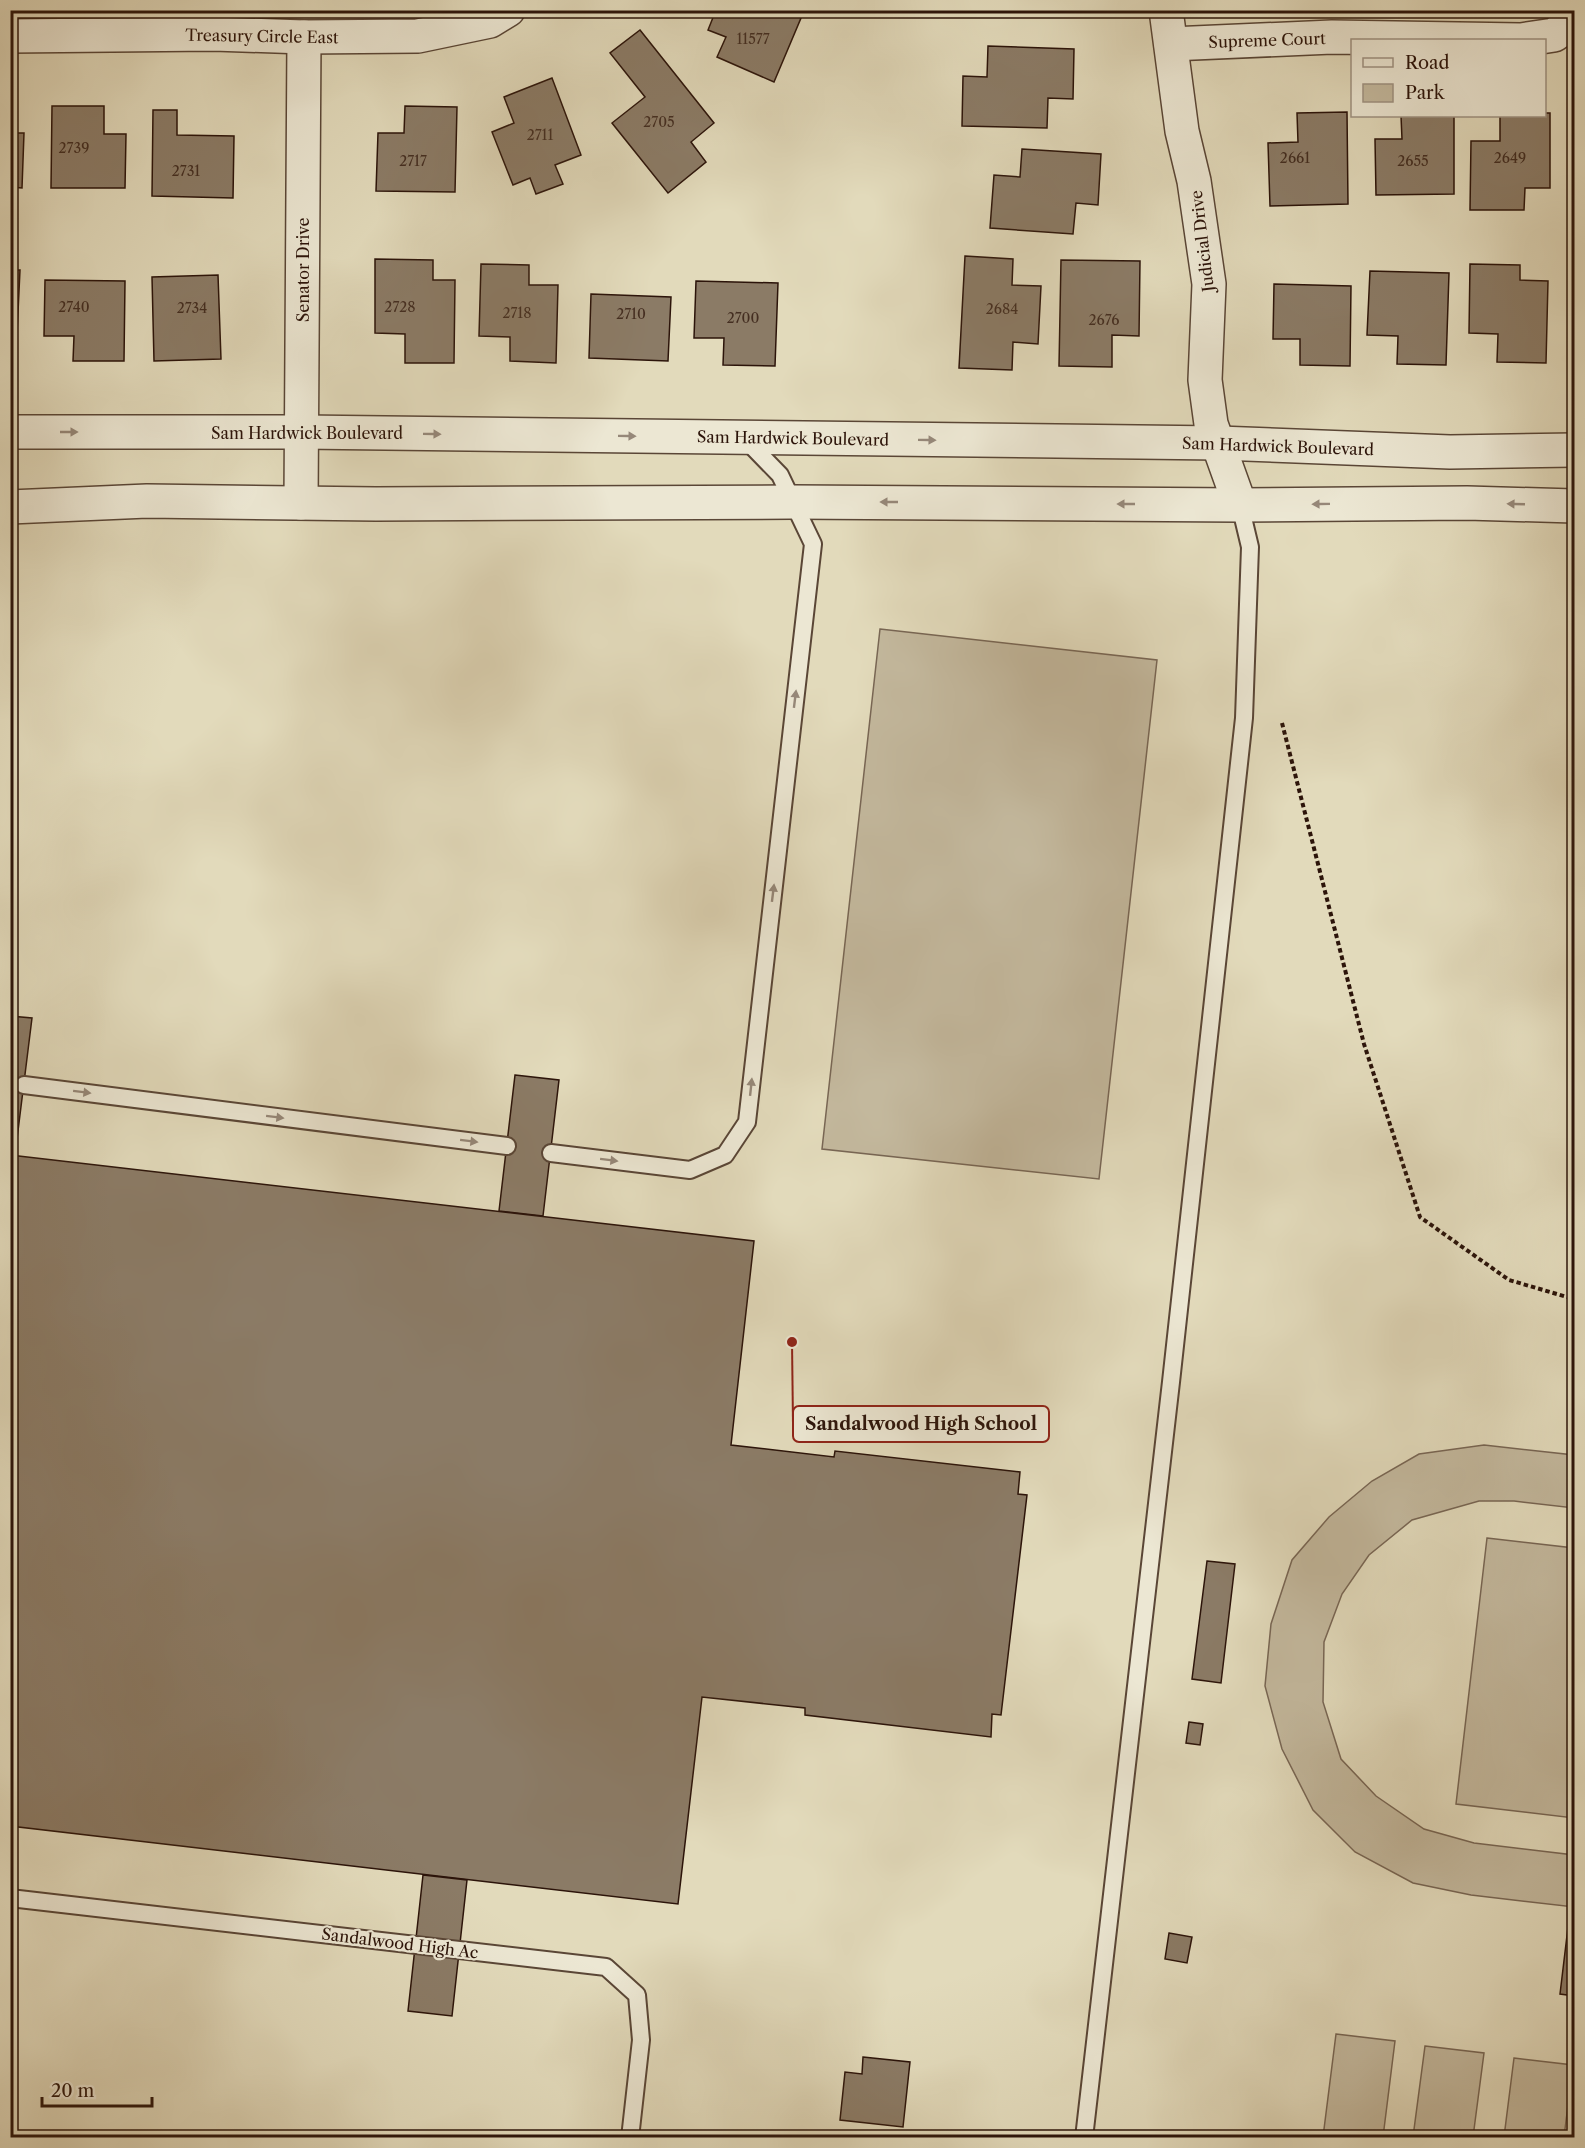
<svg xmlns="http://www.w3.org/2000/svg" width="1585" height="2148" font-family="'Libre Caslon Text',serif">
<rect width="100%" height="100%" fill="#e2dabb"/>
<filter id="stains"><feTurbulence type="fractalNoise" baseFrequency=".00333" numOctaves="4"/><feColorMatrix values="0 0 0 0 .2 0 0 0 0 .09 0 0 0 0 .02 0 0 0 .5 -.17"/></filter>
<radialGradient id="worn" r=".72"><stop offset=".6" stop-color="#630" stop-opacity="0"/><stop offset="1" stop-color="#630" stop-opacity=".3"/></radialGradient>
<g fill="#c3b89d" stroke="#786654" stroke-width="1.5">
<path d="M880,629L1157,660L1099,1179L822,1149Z"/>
<path d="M1484,1445L1574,1455V1508L1514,1501H1479L1412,1520L1369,1555L1342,1594L1324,1642L1323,1702L1341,1759L1376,1796L1424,1829L1474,1843L1574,1855V1907L1471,1895L1413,1883L1355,1852L1313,1810L1282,1749L1265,1686L1271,1624L1292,1560L1329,1517L1372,1481L1419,1454Z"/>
<path d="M1487,1538L1574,1548V1818L1456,1804Z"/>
<path d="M1336,2034L1395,2041L1383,2137H1323Z"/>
<path d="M1425,2046L1484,2053L1473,2137H1413Z"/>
<path d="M1514,2058L1573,2065L1564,2137H1504Z"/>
</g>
<g fill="#8b7b66" stroke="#2c140a" stroke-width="1.5">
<path d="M716,10H785L801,18L774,82L717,57L726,37L708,30Z"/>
<path d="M640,30L714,123L691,142L706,162L668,193L612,123L645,97L610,53Z"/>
<path d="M988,46L1074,49L1073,99L1048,98L1047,128L962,126L963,76L987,77Z"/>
<path d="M552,78L581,155L555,165L563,184L536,194L530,178L513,185L492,132L514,123L504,97Z"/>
<path d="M52,106H104V134H126L125,188H51Z"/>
<path d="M405,106L457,107L455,192L376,191L378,133H404Z"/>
<path d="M153,110H177V135L234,136L233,198L152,196Z"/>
<path d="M1347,112L1348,204L1270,206L1268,143L1298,142L1297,113Z"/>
<path d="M1544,113H1550V188H1525L1524,210H1470L1471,141H1500V116H1544Z"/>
<path d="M1401,116H1454V194L1376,195L1375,139H1402Z"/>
<path d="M10,133H24L22,188L10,187Z"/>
<path d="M1022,149L1101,154L1098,205L1076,203L1073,234L990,228L994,175L1020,177Z"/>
<path d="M965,256L1013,259L1012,285L1041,286L1038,344L1013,342L1012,370L959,368Z"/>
<path d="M375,259L433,260V280H455L454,363H405V334L375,333Z"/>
<path d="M1061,260L1140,261L1139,336L1112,335V367L1059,366Z"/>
<path d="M481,264L529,265V285H558L556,363L510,361V337L479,336Z"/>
<path d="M1470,264L1520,265V280L1548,281L1546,363L1497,362L1498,334L1469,333Z"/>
<path d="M10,270H20L17,333L10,332Z"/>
<path d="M1370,271L1449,273L1446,365L1397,364L1398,336L1367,335Z"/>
<path d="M218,275L221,359L154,361L152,277Z"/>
<path d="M45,280L125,281L124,361H73L74,336H44Z"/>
<path d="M696,281L778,283L775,366L723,365L724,338H694Z"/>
<path d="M1274,284L1351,286L1350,366L1300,365V339H1273Z"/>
<path d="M591,294L671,297L668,361L589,358Z"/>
<path d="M1574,318V364H1573Z"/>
<path d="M10,1016L32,1018L15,1155H10Z"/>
<path d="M515,1075L559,1080L543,1216L499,1211Z"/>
<path d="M10,1155L754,1241L731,1445L834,1457L835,1451L1020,1472L1018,1494L1027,1495L1001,1715L992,1714L991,1737L805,1715V1708L702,1697L678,1904L10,1826Z"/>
<path d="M1207,1561L1235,1564L1221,1683L1192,1679Z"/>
<path d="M1189,1722L1203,1724L1200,1745L1186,1743Z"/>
<path d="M423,1875L467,1880L452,2016L408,2011Z"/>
<path d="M1568,1927L1574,1928V1996L1560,1994Z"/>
<path d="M1169,1933L1192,1937L1187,1963L1165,1959Z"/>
<path d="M863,2057L910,2062L903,2127L840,2120L845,2072L862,2074Z"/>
</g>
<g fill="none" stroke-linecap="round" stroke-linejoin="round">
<g stroke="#5a4636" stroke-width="20">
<g id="lane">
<path d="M24,1085L507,1146"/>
<path d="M551,1153L690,1170L725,1155L747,1122L813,544L780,475L745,439"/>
<path d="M10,1898L606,1967L637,1995L641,2040L630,2138"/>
<path d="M1084,2138L1171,1382L1244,718L1250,547L1240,505"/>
</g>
</g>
<g stroke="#5a4636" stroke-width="36">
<g id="street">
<path d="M1166,10L1182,131L1194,181L1209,284L1205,380L1211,424L1240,505"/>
<path d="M10,36L214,34L304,37L418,36L490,21L508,10"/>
<path d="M1171,44L1332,37L1521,40L1554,35L1574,21"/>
<path d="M10,432H302L1219,443L1450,452L1574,450"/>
<path d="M301,503L304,37"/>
<path d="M10,507L147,501L376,504L793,502L1240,505L1467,503L1574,506"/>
</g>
</g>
<path stroke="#2c140a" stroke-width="4" stroke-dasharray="4.5 3" stroke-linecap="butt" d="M1282,723L1364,1044L1420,1217L1509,1280L1574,1299"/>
<use href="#lane" stroke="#ece7d3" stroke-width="16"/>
<use href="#street" stroke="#ece7d3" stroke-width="33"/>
</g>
<defs><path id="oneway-solid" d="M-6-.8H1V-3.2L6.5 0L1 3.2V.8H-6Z" transform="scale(1.5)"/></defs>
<g fill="#968879">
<use href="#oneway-solid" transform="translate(69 432)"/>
<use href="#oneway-solid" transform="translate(432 434) rotate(1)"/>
<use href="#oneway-solid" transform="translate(627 436) rotate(1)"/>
<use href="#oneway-solid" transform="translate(927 440) rotate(1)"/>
<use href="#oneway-solid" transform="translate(889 502) rotate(-180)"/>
<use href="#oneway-solid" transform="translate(1126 504) rotate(-180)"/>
<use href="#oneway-solid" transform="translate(1321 504) rotate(179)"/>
<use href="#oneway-solid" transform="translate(1516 504) rotate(-178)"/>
<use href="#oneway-solid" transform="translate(795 699) rotate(-83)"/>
<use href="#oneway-solid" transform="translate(773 893) rotate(-83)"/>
<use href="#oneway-solid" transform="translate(751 1087) rotate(-84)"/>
<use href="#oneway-solid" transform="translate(82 1092) rotate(7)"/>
<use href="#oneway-solid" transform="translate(275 1117) rotate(7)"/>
<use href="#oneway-solid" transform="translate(469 1141) rotate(7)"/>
<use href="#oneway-solid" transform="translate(609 1160) rotate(7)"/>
</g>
<g text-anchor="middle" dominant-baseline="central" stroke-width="4.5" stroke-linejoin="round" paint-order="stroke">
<g font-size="14" fill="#442e21">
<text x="753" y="39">11577</text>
<text x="659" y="122">2705</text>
<text x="540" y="135">2711</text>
<text x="74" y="148">2739</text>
<text x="1295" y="158">2661</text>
<text x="1510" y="158">2649</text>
<text x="413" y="161">2717</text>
<text x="1413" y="161">2655</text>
<text x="186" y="171">2731</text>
<text x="74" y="307">2740</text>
<text x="400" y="307">2728</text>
<text x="192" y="308">2734</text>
<text x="1002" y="309">2684</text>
<text x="517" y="313">2718</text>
<text x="631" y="314">2710</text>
<text x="743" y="318">2700</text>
<text x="1104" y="320">2676</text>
</g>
<g font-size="16" fill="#2c140a" stroke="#ece7d3">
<text transform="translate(262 36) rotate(1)">Treasury Circle East</text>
<text transform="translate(1267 40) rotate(-2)">Supreme Court</text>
<text transform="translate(1202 241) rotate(-97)">Judicial Drive</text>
<text transform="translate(303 270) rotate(-90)">Senator Drive</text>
<text x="307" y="433">Sam Hardwick Boulevard</text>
<text transform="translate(793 438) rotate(1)">Sam Hardwick Boulevard</text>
<text transform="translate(1278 446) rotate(2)">Sam Hardwick Boulevard</text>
<text transform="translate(400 1943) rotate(7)">Sandalwood High Ac</text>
</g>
</g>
<path fill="none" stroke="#8f2418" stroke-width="2" d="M792 1342L793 1424"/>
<circle fill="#8f2418" stroke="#ece7d3" stroke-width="2" cx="792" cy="1342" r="6"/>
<rect fill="#ece7d3" stroke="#8f2418" stroke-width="2" x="793" y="1406" width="256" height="36" rx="6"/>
<g font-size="18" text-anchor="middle" font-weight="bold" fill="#2c140a">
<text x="921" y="1430">Sandalwood High School</text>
</g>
<rect width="1585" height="2148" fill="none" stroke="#e2dabb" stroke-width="36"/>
<rect x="12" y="12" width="1561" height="2124" fill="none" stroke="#2c140a" stroke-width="3"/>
<rect x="18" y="18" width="1549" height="2112" fill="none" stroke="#2c140a" stroke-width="1.5"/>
<rect x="1351" y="39" width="195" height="78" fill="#ece7d3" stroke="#9f9383" stroke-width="1.5"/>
<rect x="1363" y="58" width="30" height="9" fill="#ece7d3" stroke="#9f9383" stroke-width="1.5"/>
<text x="1405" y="69" font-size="18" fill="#2c140a">Road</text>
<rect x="1363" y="84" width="30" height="18" fill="#c3b89d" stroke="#9f9383" stroke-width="1.5"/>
<text x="1405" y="99" font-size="18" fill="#2c140a">Park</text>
<path d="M42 2097v9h110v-9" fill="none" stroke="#2c140a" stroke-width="3"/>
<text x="51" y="2097" font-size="18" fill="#2c140a" stroke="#ece7d3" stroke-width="4.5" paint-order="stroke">20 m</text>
<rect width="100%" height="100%" filter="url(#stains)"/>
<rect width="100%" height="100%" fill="url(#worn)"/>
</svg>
